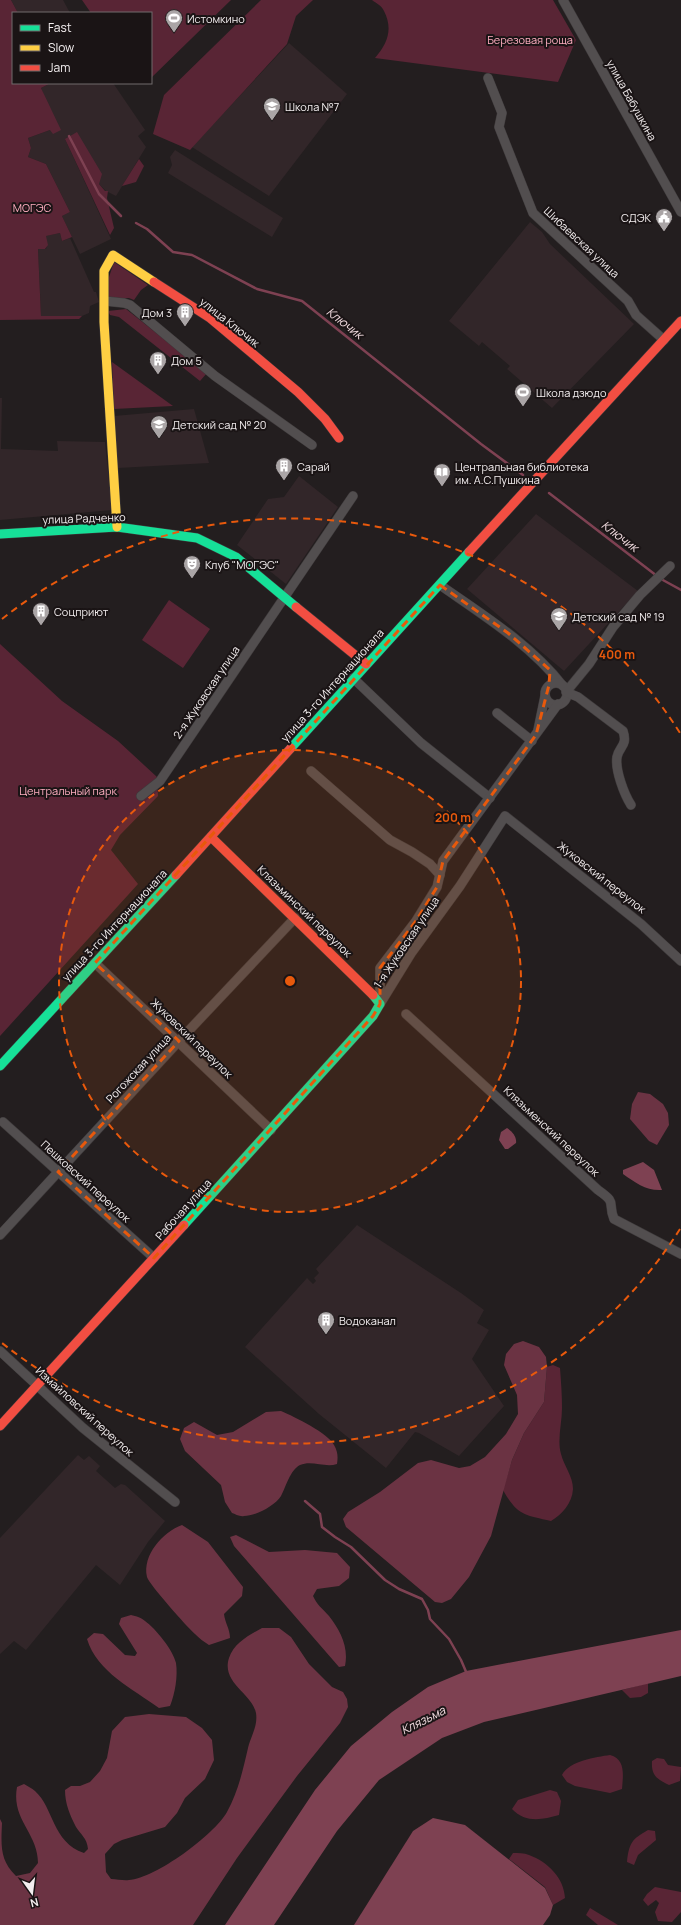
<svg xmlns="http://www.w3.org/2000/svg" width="681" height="1925" font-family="Manrope,sans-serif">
<rect width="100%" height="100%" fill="#231e1f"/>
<g fill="#322629">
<path d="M11,0H63L70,13H18Z"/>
<path d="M289,43L347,94L269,196L192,147Z"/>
<path d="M51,83H113L145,130L138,136L146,147L116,196L106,191L99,184L65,139L111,239L80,254L62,216L70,212L46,164L28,157L31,148L28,138L50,130L49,109L41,88Z"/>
<path d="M175,150L283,218L272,237L168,173L172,165L170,157Z"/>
<path d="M530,222L542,232L550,244L634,324L552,408L507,369L510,366L482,342L479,346L449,321Z"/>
<path d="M60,233L62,241L70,238L94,292H96L99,302L90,306L89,313L82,316H41L38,249H46L47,245L45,236Z"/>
<path d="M0,398H2L1,449L58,451L57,441L105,442L112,510L0,520Z"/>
<path d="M194,409L209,463L118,468L114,416Z"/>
<path d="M299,476L338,507L286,584L237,545L268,499L284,497Z"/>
<path d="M536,514L638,591L564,671L467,589Z"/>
<path d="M357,1225L461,1293L484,1310L477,1323L489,1330L472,1359L504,1406L459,1456L419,1433L415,1432L386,1468L319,1414L245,1347L307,1278L313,1284L316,1281L314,1278L319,1273L316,1269Z"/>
<path d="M78,1455L84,1460L89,1456L100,1466L96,1471L115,1488L121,1484L125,1485L165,1521L148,1542L120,1585L96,1565L26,1650L14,1641L0,1654V1538Z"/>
</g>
<g fill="#592535">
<path d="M0,0H11L18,13H13V83H51L41,88L61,130L53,134L50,130L28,138L31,148L28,157L46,164L70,212L62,216L72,237L62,241L60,233L46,236L48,245L45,249H38L41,316H82L79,319L0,320Z"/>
<path d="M82,0H231L151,78V13H91Z"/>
<path d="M261,0H313L296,16L287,44L190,150L153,134L164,95Z"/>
<path d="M372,0H553L576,40L558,82L375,58C388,43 393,29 384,11C382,6 376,3 372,0Z"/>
<path d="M77,132L102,174L99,184L105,191H108L107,198L114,228L110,235L65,139Z"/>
<path d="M139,159L144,166L136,182L122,186Z"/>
<path d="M114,262L148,285L141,290L134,300L129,298L109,299V277Z"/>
<path d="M126,309L207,373L200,381L119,317L110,315L108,311Z"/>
<path d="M112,362L173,406L114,409Z"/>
<path d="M169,600L210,629L183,668L142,640Z"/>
<path d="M0,644L62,701L118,741L157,777L158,796L120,835L111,850L138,884L0,1036Z"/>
<path d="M553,1365L560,1368C561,1381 562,1395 562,1408C562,1423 557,1440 561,1454C564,1466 573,1476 573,1489C572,1504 562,1514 551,1521C524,1515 517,1515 503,1490L512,1460L524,1433L544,1402L547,1367Z"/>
<path d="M648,1683V1693L641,1697L630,1698L622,1690Z"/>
<path d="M610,1755C626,1759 623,1776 622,1789L610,1793L575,1786L567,1782L562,1775C569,1761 596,1757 610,1755Z"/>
<path d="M657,1758L664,1759L668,1765L681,1767L680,1781L669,1785C657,1779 651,1776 652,1761Z"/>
<path d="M550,1790L557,1792L561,1801L559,1815C542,1820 525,1823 512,1809L518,1800Z"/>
<path d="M648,1830L655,1831L656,1840L638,1855L634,1865L627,1862C629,1843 632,1839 648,1830Z"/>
<path d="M513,1853C518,1853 524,1853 529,1855C548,1862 564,1878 565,1898L553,1905L545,1887L509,1859Z"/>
<path d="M655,1887L681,1892V1912L672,1922L658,1921L655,1912L659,1903L656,1900L648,1906L643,1900L647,1894Z"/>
<path d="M590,1908L618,1925H598L586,1915Z"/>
</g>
<g fill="#6b3343">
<path d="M638,1092L650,1094L663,1104L668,1113L669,1125L657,1145L649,1141L630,1119L632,1104Z"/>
<path d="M523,1341L539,1347L546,1357L547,1367L544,1402L524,1433L512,1460L491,1536L469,1577L451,1599L442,1603L435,1602L346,1527L343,1519L348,1512L380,1492L418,1463L431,1460L459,1468L470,1466L485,1457L506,1434L518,1414L517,1395L504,1365L506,1354L514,1344Z"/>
<path d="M281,1411C295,1417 328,1433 334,1445C338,1452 338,1457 337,1464C325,1468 312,1460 300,1465C290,1470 286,1487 281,1496C275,1506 255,1516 244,1516C240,1517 235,1514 232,1513L225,1502L221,1485L185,1451L180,1439L184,1428L194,1422L217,1435L233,1432L266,1412Z"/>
<path d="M182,1525L208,1542L243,1587L242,1596L224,1614C225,1623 230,1629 230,1638L209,1645C204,1642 199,1638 195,1634C187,1627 149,1584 147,1577C142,1555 163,1532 182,1525Z"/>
<path d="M236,1535L269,1552L305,1550L337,1553L350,1567L349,1578L339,1586L317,1589L313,1596C317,1605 322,1608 329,1616C340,1630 349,1647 345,1666L339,1667L234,1546L230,1537Z"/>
<path d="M131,1615C136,1616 142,1618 145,1621C156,1629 173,1650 176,1663C178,1676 175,1694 170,1706L159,1708C133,1689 97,1672 87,1639L94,1633L103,1634L125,1655L135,1656L137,1653L119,1624L121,1618Z"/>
<path d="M262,1628H279L291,1637L309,1664L332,1687L343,1692L347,1699L348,1707L340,1723L297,1776L237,1858L193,1925H0V1819L2,1823C1,1847 0,1860 16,1876L30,1873L38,1863C38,1833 11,1820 17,1787L24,1784C27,1786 32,1788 35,1791C54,1808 52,1842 84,1853L88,1849C87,1838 81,1835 76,1827C70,1815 65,1804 65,1790L71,1786H80L90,1782L100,1771L107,1758L112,1731L125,1717L149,1714L186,1717L202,1728L212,1740L214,1760L205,1779L185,1798L177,1813L165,1827L122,1840L114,1844L105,1854L106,1872L111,1879C117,1879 124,1881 129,1880C156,1878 214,1835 227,1812C238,1792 243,1770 248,1748C251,1736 258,1726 256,1713C252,1693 221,1683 229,1658C234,1643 249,1635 262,1628Z"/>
</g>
<g fill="#7e4152">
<path d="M507,1128C512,1131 517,1137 516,1143L508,1149H505L499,1140L501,1132Z"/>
<path d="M643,1162L654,1170L662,1190C646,1191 636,1183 623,1174V1170Z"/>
<path d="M681,1630V1676L484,1722L442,1738L379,1780L337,1831L274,1925H225L315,1790L351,1746L392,1712L428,1687L466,1671Z"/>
<path d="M433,1818L465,1825L545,1888L553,1905L550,1915L543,1925H354L413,1831Z"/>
</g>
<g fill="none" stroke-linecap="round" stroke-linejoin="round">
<g stroke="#7e4152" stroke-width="2.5">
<path d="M69,136L99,194L121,216"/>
<path d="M136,223L147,229L173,252L192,255L257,289L302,301L481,444L523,475"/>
<path d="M549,493L657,576"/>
<path d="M661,579L681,590"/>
<path d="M305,1501L320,1514L322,1527L335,1537L351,1547L385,1580L399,1589L422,1599L428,1610L430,1619L449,1639L461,1660L467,1674"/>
</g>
<g stroke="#3e3a3b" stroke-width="10">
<g id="street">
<path d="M563,0L681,212"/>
<path d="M488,78L502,113L499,127L533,213L628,301L636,315L664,340"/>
<path d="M105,301L124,303L130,305L215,376L312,445"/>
<path d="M440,585C483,615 530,644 563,686"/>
<path d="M353,678L421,743L490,798"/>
<circle cx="556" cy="694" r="11"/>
<path d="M497,713L532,741"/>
<path d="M538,730L545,696"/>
<path d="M311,771L390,840L412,852L430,864L440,875"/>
<path d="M141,796L160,781L353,496"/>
<path d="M631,805C624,794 615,770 617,757C619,746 628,746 623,731L578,697L566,692L589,664L613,627L640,595L670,566"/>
<path d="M95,963L271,1130"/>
<path d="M380,1004L412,952L460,886L505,816L641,924L681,961"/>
<path d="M380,1004V968L416,921L437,887L443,861L558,704"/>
<path d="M406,1014L598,1190C618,1204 607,1201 614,1219L681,1254"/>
<path d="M3,1122L154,1258"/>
<path d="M0,1235L179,1041L295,918"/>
<path d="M0,1351L83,1428L175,1502"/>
</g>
</g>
<g stroke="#3e3a3b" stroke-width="10">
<g id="fast">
<path d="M0,534L117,527L197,538L236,557L296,607"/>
<path d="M291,748L469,552"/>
<path d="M0,1066L176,875"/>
<path d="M184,1225L373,1016L380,1004L373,995"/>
</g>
</g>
<g stroke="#3e3a3b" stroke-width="10">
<path id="slow" d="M117,527L104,322V271L113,255L154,282"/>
</g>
<g stroke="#3e3a3b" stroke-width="10">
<g id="jam">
<path d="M154,282L210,318L298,392L325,419L339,438"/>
<path d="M469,552L681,321"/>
<path d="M296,607L366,664"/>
<path d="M211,837L373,995"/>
<path d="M176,875L291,748"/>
<path d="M0,1426L184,1225"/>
</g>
</g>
<use href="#street" stroke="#524e4f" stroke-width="9"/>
<use href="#fast" stroke="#16e098" stroke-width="9"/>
<use href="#slow" stroke="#ffcf43" stroke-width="9"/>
<use href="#jam" stroke="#f24e42" stroke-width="9"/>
</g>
<path fill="none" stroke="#e8590c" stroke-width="3" stroke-dasharray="8 5" stroke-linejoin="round" d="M440,585L508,633L550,670L549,685L536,735L443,861L437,887L416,921L380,968V1004L373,1016L154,1258L58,1172L179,1041L95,963Z"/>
<circle cx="290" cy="981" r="231" fill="#e8590c" fill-opacity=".12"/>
<g fill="none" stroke="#e8590c" stroke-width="2" stroke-dasharray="7 5">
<circle cx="290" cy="981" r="231"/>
<path d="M680 1229A462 462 0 0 1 2 1343M2 619A462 462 0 0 1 680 733"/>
</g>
<defs>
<g id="stadium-pin" transform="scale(0.9)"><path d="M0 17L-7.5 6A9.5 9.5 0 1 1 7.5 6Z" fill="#aaa5a6" stroke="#1a1415"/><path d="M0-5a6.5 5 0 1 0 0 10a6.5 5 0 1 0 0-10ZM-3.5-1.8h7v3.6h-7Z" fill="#fff"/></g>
<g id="school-pin" transform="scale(0.9)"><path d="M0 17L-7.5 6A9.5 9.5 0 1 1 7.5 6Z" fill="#aaa5a6" stroke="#1a1415"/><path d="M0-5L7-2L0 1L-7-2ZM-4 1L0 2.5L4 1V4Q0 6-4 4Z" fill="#fff"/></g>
<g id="civic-pin" transform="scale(0.9)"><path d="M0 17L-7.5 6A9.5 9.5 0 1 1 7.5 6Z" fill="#aaa5a6" stroke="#1a1415"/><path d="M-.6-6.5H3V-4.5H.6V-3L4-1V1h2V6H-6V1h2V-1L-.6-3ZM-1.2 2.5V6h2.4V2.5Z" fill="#fff"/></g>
<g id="building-pin" transform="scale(0.9)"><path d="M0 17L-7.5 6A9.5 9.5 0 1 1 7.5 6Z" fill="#aaa5a6" stroke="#1a1415"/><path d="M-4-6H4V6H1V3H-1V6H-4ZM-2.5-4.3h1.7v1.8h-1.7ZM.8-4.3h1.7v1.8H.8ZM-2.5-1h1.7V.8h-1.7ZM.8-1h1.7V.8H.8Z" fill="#fff"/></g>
<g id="library-pin" transform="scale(0.9)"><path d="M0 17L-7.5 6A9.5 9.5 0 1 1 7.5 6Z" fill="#aaa5a6" stroke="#1a1415"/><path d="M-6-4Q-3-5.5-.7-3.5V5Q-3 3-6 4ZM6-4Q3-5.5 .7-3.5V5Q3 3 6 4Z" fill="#fff"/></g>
<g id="theatre-pin" transform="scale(0.9)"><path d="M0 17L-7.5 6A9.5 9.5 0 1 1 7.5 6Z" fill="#aaa5a6" stroke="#1a1415"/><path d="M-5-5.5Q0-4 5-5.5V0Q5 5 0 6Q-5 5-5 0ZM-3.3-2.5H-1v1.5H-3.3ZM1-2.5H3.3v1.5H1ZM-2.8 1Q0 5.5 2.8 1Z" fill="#fff"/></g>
</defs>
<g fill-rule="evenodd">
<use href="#stadium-pin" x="174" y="18"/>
<use href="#school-pin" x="272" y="106"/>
<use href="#civic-pin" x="664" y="217"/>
<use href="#building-pin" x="185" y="312"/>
<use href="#building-pin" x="158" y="360"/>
<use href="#stadium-pin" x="523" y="392"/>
<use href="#school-pin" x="159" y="424"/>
<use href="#building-pin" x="284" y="466"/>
<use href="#library-pin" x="442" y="472"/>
<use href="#theatre-pin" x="192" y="564"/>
<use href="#building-pin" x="41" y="611"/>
<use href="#school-pin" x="559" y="616"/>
<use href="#building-pin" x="326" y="1320"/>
</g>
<g text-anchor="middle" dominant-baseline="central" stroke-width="4" stroke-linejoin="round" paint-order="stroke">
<g font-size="11" fill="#f3eeef" stroke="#1a1415" text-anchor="start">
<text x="187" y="18">Истомкино</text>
<text x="285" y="106">Школа №7</text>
<text x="651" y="217" text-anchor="end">СДЭК</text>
<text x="172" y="312" text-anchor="end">Дом 3</text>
<text x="171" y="360">Дом 5</text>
<text x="536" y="392">Школа дзюдо</text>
<text x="172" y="424">Детский сад № 20</text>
<text x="297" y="466">Сарай</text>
<text x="455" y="466">Центральная библиотека<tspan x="455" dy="13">им. А.С.Пушкина</tspan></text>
<text x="205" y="564">Клуб "МОГЭС"</text>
<text x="54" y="611">Соцприют</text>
<text x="572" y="616">Детский сад № 19</text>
<text x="339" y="1320">Водоканал</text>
</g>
<g font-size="11" fill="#ffaec1" stroke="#1a1415">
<text x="530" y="39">Березовая роща</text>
<text x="32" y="207">МОГЭС</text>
<text x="68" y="790">Центральный парк</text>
</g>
<g font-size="11" fill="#f3eeef" stroke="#1a1415">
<text transform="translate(632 100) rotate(61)">улица Бабушкина</text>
<text transform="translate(582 242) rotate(43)">Шибаевская улица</text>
<text transform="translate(230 322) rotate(38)">улица Ключик</text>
<text transform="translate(84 518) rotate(-2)">улица Радченко</text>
<text transform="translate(332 685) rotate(-48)">улица 3-го Интернационала</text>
<text transform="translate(206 692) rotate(-56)">2-я Жуковская улица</text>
<text transform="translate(602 877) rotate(38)">Жуковский переулок</text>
<text transform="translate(305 911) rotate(44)">Клязьминский переулок</text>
<text transform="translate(114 925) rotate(-47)">улица 3-го Интернационала</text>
<text transform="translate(406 942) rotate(-56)">1-я Жуковская улица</text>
<text transform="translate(192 1038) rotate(44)">Жуковский переулок</text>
<text transform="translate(138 1068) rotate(-47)">Рогожская улица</text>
<text transform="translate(552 1131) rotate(43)">Клязьменский переулок</text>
<text transform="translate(86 1181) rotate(42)">Пешковский переулок</text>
<text transform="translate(183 1209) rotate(-48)">Рабочая улица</text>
<text transform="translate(85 1411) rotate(42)">Измайловский переулок</text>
</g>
<g font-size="12" font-style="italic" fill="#f4dee2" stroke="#1a1415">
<text transform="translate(345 323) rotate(38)">Ключик</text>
<text transform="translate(620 536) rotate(37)">Ключик</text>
<text transform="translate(423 1720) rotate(-27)">Клязьма</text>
</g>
</g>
<circle cx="290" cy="981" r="6" fill="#e8590c" stroke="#1a1415" stroke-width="2"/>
<g font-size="12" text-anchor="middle" font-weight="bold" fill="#e8590c" stroke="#1a1415" stroke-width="4" stroke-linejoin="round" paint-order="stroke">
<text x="617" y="659">400 m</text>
<text x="453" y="822">200 m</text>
</g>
<rect x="12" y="12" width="140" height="72" fill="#1a1415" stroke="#716b6c"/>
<rect x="20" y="25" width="20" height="6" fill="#16e098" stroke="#716b6c"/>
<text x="48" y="32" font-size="12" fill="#f3eeef">Fast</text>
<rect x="20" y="45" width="20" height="6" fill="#ffcf43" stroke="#716b6c"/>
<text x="48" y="52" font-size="12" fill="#f3eeef">Slow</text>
<rect x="20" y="65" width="20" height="6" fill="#f24e42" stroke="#716b6c"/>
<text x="48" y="72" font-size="12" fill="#f3eeef">Jam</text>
<g transform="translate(32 1893) rotate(166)" stroke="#1a1415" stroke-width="3" paint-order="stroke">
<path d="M0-3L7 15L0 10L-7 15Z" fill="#f3eeef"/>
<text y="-6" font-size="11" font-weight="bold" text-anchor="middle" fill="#f3eeef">N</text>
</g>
</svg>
